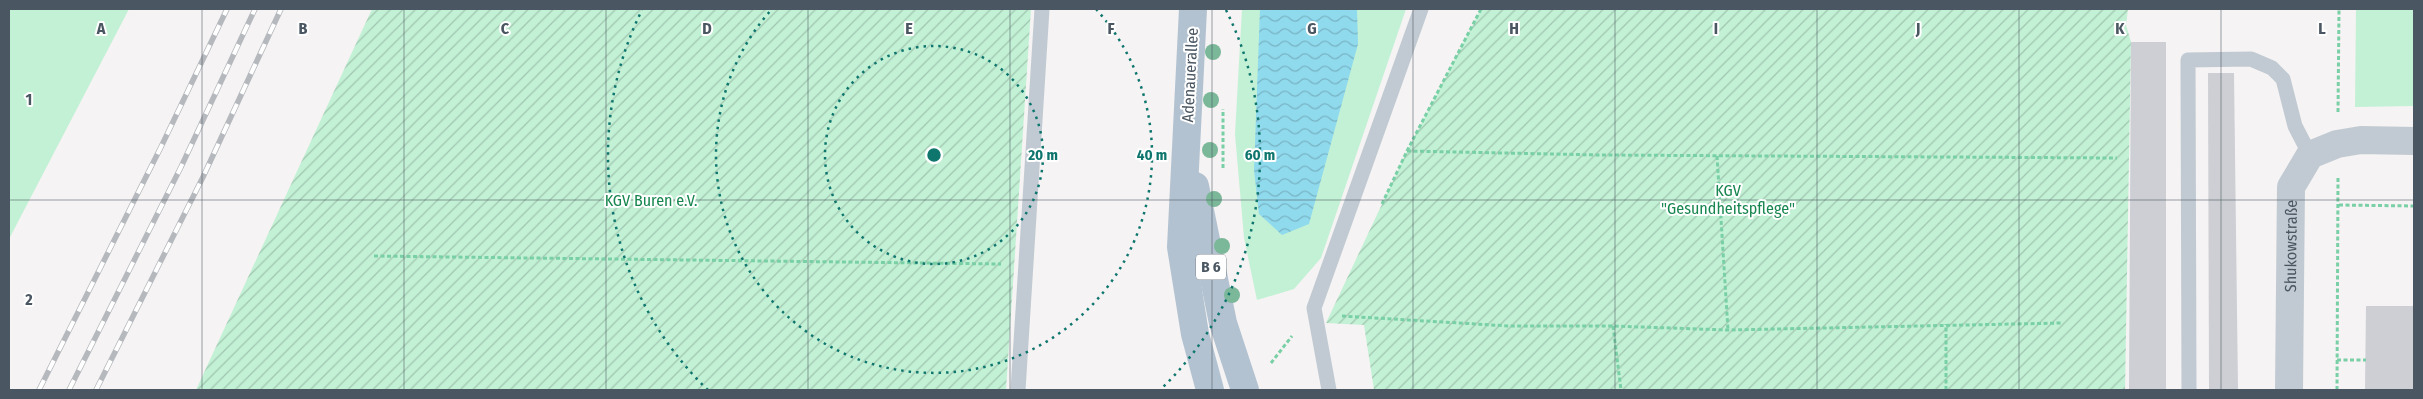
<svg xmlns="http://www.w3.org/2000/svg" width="2423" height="399" font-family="'Fira Sans Condensed',sans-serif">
<defs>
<pattern id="garden-furrows" width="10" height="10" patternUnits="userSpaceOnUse" patternTransform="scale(1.25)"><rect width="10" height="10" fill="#c3f1d5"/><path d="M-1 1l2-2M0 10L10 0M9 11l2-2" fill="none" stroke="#a0c6b0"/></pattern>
<pattern id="water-waves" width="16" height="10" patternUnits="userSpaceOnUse" patternTransform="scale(1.25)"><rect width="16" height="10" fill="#90daee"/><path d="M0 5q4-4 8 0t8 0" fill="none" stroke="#78b4c4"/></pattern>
</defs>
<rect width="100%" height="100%" fill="#f5f3f3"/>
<g fill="#c3f1d5">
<path d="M9,9H129L9,239Z"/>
<path d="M1242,9H1406L1321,258L1294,289L1257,300L1244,238L1235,134Z"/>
<path d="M2356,9H2414V106L2355,107Z"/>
</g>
<g fill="url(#garden-furrows)">
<path d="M372,9H1031L1006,390H196Z"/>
<path d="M1481,9H2128L2126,25L2131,42L2125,390H1374L1364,325L1326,323L1407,151Z"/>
</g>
<path fill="url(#water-waves)" d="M1260,9H1357L1358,44L1309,224L1282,235L1259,214L1254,170Z"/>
<g fill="#cdcfd5">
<path d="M2131,42H2166V390H2129Z"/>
<path d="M2208,73H2234L2238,390H2209Z"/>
<path d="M2366,306H2414V390H2365Z"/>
</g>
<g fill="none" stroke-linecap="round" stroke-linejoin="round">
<g stroke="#7ad0a6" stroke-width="3" stroke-dasharray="4 2.5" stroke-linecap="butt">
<path d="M2338,112L2339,9"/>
<path d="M1407,151L1600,155L2117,158"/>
<path d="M1717,156L1728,330"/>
<path d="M1223,168V109"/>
<path d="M1382,204L1407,151L1481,9"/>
<path d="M2339,205L2414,206"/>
<path d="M374,256L1001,264"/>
<path d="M1342,316L1509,326H1613L1728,330L2062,323"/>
<path d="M1613,326L1621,390"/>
<path d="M2337,360H2366"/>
<path d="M1271,363L1292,336"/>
<path d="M1946,390V324"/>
<path d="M2337,390L2338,178"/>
</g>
<g stroke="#c1cad2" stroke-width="15">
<path d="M1018,390L1042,9"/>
<path d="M1329,390L1314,308L1421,9"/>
<path d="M2189,390L2188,60L2251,59L2272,68L2283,79L2295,126L2310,155"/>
</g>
<path stroke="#c1cad2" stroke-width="28" id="s1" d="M2289,390L2291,187L2310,155L2337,144L2361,140L2414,141"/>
<g stroke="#b3c2d1" stroke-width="28">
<path d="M1193,9L1181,247L1195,334L1210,390"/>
<path d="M1195,186L1223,323L1245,390"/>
</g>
<g stroke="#b5b8bd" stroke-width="5.5">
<g id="rail">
<path d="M39,390L161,147L227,9"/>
<path d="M69,390L181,167L255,9"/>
<path d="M96,390L203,177L281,9"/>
</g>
</g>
<use href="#rail" stroke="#fff" stroke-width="4" stroke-dasharray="11" stroke-linecap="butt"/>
</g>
<g fill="#7bb799">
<circle cx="1213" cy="52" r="8"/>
<circle cx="1211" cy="100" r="8"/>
<circle cx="1210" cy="150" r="8"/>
<circle cx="1214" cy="199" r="8"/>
<circle cx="1222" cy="246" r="8"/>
<circle cx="1232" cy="295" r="8"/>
</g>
<path fill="none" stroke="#4a5661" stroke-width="1" stroke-opacity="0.55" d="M202,9V390M404,9V390M606,9V390M808,9V390M1010,9V390M1212,9V390M1413,9V390M1615,9V390M1817,9V390M2019,9V390M2221,9V390M9,200H2414"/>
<g fill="none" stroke="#0f766e" stroke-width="2.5" stroke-dasharray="2.5 5">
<circle cx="934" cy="155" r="109"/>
<path d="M1096 9A218 218 0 1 1 772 9"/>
<path d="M708 390A326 326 0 0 1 642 10M1226 10A326 326 0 0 1 1160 390"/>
</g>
<g text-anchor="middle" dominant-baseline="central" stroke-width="4" stroke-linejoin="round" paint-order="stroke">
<rect fill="#fff" stroke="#808990" stroke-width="1" x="1196" y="254.5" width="30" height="25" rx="4"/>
<g font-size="15" font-weight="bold" fill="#4a5661">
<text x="1211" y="267">B 6</text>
</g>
<g font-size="16" fill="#4a5661" stroke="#fff">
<text transform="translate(1190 75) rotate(-87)">Adenauerallee</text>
<text stroke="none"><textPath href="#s1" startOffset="144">Shukowstraße</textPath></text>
</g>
<g font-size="16" fill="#17864f" stroke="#fff">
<text x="1728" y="190">KGV<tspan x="1728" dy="18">"Gesundheitspflege"</tspan></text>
<text x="651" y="200">KGV Buren e.V.</text>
</g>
</g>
<g font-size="16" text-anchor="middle" font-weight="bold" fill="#4a5661" stroke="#fff" stroke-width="4" stroke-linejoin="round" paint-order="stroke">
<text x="101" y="34">A</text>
<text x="303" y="34">B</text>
<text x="505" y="34">C</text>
<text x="707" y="34">D</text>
<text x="909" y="34">E</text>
<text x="1111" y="34">F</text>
<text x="1312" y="34">G</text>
<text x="1514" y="34">H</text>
<text x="1716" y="34">I</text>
<text x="1918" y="34">J</text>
<text x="2120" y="34">K</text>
<text x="2322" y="34">L</text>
<text x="29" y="105">1</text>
<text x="29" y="305">2</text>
</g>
<circle cx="934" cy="155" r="8" fill="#0f766e" stroke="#fff" stroke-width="2.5"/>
<g font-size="15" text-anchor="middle" font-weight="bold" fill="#0f766e" stroke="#fff" stroke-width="4" stroke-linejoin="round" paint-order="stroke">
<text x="1043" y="160">20 m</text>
<text x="1152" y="160">40 m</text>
<text x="1260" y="160">60 m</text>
</g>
<rect width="2423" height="399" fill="none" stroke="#4a5661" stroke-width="20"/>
</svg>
